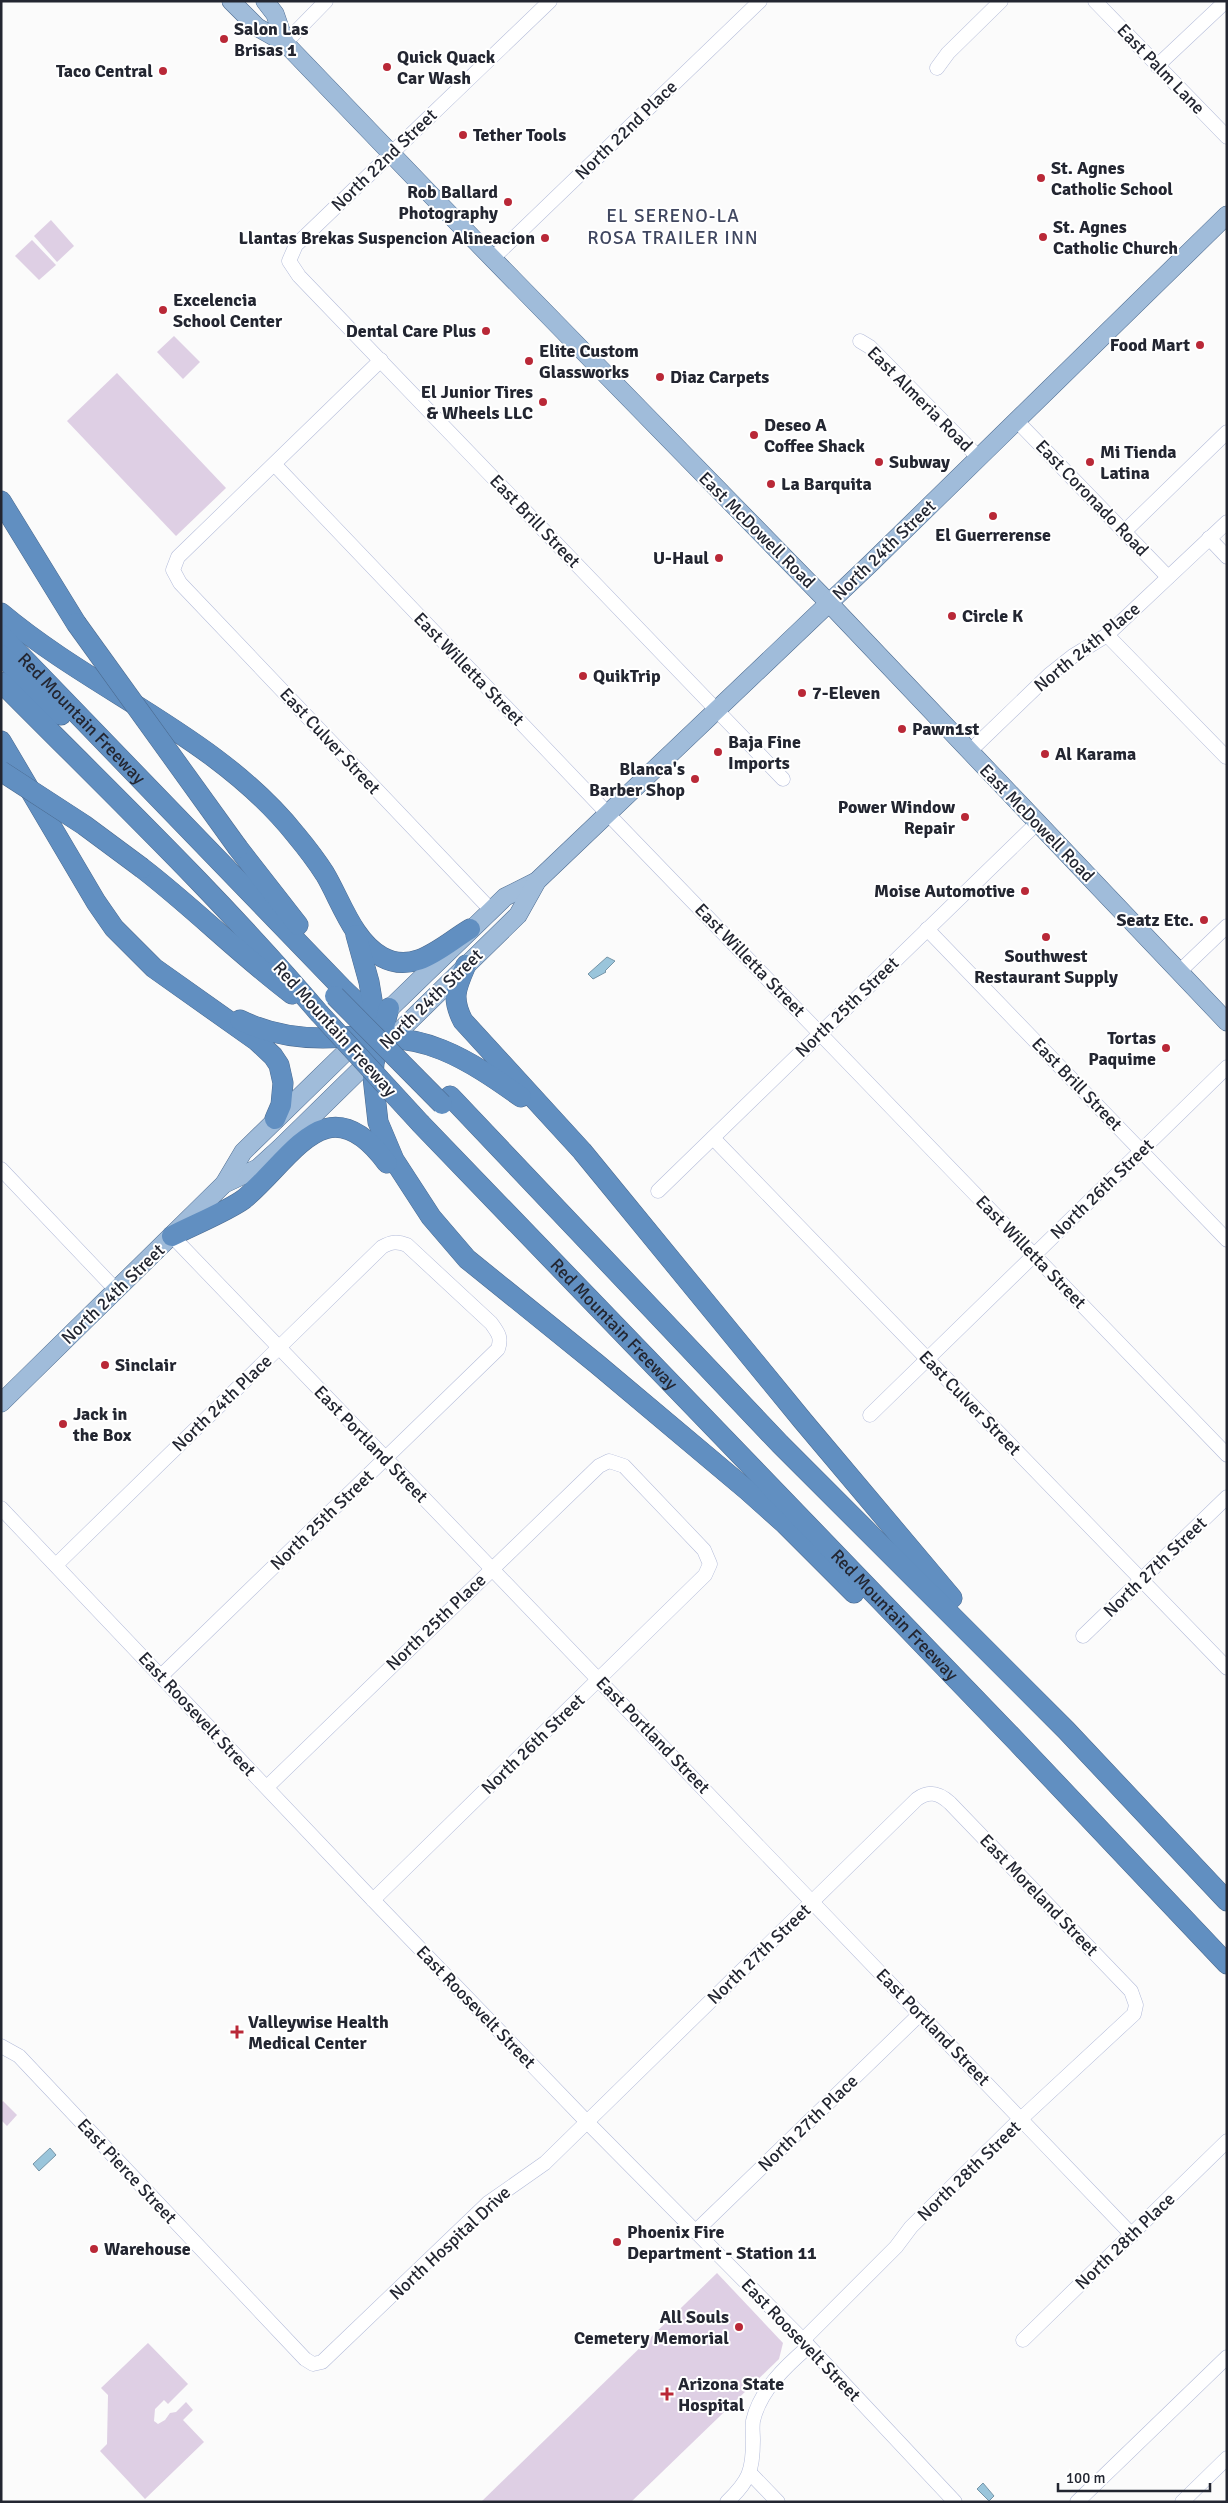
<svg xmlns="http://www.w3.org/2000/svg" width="1228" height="2503" font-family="Signika,sans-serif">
<rect width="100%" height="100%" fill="#fbfbfb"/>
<g fill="#decfe4">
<path d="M51,220L74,246L57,262L34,236Z"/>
<path d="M32,240L56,265L39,280L15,256Z"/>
<path d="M174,336L200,362L183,379L157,352Z"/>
<path d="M117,373L226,488L176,536L67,421Z"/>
<path d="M3,2101L17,2115L7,2126L1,2120V2103Z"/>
<path d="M717,2273L783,2343L779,2359L631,2502H481Z"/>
<path d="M148,2343L188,2384L168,2404L164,2400L155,2409L154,2421L158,2424L165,2420L170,2413L176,2412L186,2402L193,2410L183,2420L204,2442L145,2499L100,2451L107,2444L108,2395L101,2388Z"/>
</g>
<g fill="#9ac5db" stroke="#7695a8">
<path d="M607,957L615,961L605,971L606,972L593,979L588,974Z"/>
<path d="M50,2148L56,2155L39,2171L33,2164Z"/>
<path d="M983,2483L994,2496L989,2501L977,2489Z"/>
</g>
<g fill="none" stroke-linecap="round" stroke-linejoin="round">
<g stroke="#b3bbd9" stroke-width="15">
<g id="minor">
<path d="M550,1L296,245L289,261L299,276L783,779"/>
<path d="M1095,1L1227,137"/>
<path d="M285,43L326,1"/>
<path d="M1157,66L1226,1"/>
<path d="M937,68L948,53L1001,1"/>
<path d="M492,259L760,1"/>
<path d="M860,341L870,347L978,457"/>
<path d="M381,360L178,557L173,570L180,583L491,910"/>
<path d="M1016,420L1168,577"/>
<path d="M275,465L608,814L1227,1455"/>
<path d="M1124,532L1227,432"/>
<path d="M1209,538L1227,557"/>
<path d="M1107,635L1226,757"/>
<path d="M969,752L1049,675L1073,656L1107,635L1227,522"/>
<path d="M927,929L1227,1240"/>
<path d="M1179,972L1227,926"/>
<path d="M713,1138L1227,1668"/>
<path d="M1,1169L117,1291"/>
<path d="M658,1191L1037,823"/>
<path d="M172,1236L1132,2235"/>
<path d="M870,1415L1227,1067"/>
<path d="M1,1508L373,1900L587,2122L803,2340L955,2502"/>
<path d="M56,1565L382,1247C391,1242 397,1241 407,1245L491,1323C498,1333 502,1337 498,1349L161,1676"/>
<path d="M1083,1636L1227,1497"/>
<path d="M267,1787L599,1466L609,1461L624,1466L704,1550L710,1564L705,1575L373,1900"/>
<path d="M1,2046L19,2056L305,2359L313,2364L322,2362L488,2203L545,2163L917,1799C929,1790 939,1793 950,1803L1131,1991L1136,2005L1134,2014L1011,2128L911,2227L896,2247L803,2340"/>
<path d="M696,2231L920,2014"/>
<path d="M1023,2340L1227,2141"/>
<path d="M750,2473L778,2502"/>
<path d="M727,2502C749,2481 753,2471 753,2440C753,2434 752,2427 753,2421C760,2390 786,2366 808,2347"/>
<path d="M1077,2502L1227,2357"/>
<path d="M1182,2502L1227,2458"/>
</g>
</g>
<g stroke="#4b6a8f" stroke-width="19">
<g id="major">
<path d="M231,1L257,27L285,43L456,221L829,603L1227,1022"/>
<path d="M265,1L275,14L285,43"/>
<path d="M380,1018L505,897L537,881"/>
<path d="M224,1184L258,1168L281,1147L518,915L537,881L871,563L1227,215"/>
<path d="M1,1403L224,1184L243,1152L360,1038"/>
</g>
</g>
<g stroke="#4b6a8f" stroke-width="21">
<g id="highway">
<path d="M1,501L76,623"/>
<path d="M1,613C95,692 218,737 296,835C306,847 316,860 325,874C341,901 353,941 382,957C415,975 443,945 470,929"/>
<path id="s1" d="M1,635L342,988L370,1015"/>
<path d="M1,655L61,715"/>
<path d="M1,682C109,791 220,897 319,1013"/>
<path d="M1,741L96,902L114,928L154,968L257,1041L273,1056L279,1065L283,1083L281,1105L275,1119"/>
<path d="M238,848L298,925"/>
<path d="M142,868C194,908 240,955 292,994"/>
<path d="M356,935L369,982L376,1024"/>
<path d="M466,965C456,988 451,998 463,1021L582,1151L803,1421L952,1598"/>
<path d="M389,1008L374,1063L373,1077L378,1122L394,1160L431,1217L467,1259L597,1364L747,1490L785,1524L854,1593"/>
<path d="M240,1020C277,1038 315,1041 355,1036"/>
<path d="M353,1044C416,1024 472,1062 521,1097"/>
<path d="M450,1096L780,1444L1066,1730L1227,1901"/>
<path id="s2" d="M421,1124L1016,1741L1227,1964"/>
<path d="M172,1236C191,1226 228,1211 244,1199C293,1158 327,1082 387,1163"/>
</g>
</g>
<use href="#minor" stroke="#fff" stroke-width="14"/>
<use href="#major" stroke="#a0bcda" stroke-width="18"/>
<use href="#highway" stroke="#618fc1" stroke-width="20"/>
<g stroke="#4b6a8f" stroke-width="21" stroke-linecap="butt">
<g id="highway-bridge">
<path d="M76,623L238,848"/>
<path d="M1,771L84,825L142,868"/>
<path d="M335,996L442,1104"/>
<path d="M319,1013L421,1124"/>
</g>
</g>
<use href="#highway-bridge" stroke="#618fc1" stroke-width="20"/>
</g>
<g fill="#b92837" stroke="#fff" stroke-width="2">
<circle cx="224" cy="39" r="5"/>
<circle cx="387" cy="67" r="5"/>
<circle cx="163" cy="71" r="5"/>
<circle cx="463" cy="135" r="5"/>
<circle cx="1041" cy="178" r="5"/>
<circle cx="508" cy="202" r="5"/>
<circle cx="1043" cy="237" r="5"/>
<circle cx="545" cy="238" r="5"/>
<circle cx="163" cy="310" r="5"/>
<circle cx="486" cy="331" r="5"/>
<circle cx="1200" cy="345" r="5"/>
<circle cx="529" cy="361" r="5"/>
<circle cx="660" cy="377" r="5"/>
<circle cx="543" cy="402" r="5"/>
<circle cx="754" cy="435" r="5"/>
<circle cx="879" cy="462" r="5"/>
<circle cx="1090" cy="462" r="5"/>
<circle cx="771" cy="484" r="5"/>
<circle cx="993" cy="516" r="5"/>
<circle cx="719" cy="558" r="5"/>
<circle cx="952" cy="616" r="5"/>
<circle cx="583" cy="676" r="5"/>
<circle cx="802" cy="693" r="5"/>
<circle cx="902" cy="729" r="5"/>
<circle cx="718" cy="752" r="5"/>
<circle cx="1045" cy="754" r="5"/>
<circle cx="695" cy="779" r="5"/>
<circle cx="965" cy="817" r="5"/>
<circle cx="1025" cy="891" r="5"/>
<circle cx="1204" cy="920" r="5"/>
<circle cx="1046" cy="937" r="5"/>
<circle cx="1166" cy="1048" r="5"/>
<circle cx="105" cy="1365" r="5"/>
<circle cx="63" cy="1424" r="5"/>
<path d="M234.5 2024.5h5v5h5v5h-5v5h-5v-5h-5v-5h5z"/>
<circle cx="617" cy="2242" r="5"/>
<circle cx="94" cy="2249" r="5"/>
<circle cx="739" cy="2327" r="5"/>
<path d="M664.5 2386.5h5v5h5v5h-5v5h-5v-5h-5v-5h5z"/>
</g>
<g text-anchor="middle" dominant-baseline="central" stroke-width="4" stroke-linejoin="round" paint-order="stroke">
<g font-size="18" font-weight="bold" fill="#232631" stroke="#fff" text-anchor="start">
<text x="234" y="29">Salon Las<tspan x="234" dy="21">Brisas 1</tspan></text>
<text x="397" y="57">Quick Quack<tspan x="397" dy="21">Car Wash</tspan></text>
<text x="153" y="71" text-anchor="end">Taco Central</text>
<text x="473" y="135">Tether Tools</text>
<text x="1051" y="168">St. Agnes<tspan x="1051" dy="21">Catholic School</tspan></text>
<text x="498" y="192" text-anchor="end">Rob Ballard<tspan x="498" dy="21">Photography</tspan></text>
<text x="1053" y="227">St. Agnes<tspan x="1053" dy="21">Catholic Church</tspan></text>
<text x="535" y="238" text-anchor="end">Llantas Brekas Suspencion Alineacion</text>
<text x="173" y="300">Excelencia<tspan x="173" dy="21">School Center</tspan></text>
<text x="476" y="331" text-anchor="end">Dental Care Plus</text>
<text x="1190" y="345" text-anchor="end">Food Mart</text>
<text x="539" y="351">Elite Custom<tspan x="539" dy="21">Glassworks</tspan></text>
<text x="670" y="377">Diaz Carpets</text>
<text x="533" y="392" text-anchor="end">El Junior Tires<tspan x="533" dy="21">&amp; Wheels LLC</tspan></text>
<text x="764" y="425">Deseo A<tspan x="764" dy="21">Coffee Shack</tspan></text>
<text x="1100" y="452">Mi Tienda<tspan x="1100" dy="21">Latina</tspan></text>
<text x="889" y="462">Subway</text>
<text x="781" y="484">La Barquita</text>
<text x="993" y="535" text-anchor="middle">El Guerrerense</text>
<text x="709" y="558" text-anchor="end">U-Haul</text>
<text x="962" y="616">Circle K</text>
<text x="593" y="676">QuikTrip</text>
<text x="812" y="693">7-Eleven</text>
<text x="912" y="729">Pawn1st</text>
<text x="728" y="742">Baja Fine<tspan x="728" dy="21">Imports</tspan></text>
<text x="1055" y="754">Al Karama</text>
<text x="685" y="769" text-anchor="end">Blanca's<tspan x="685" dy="21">Barber Shop</tspan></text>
<text x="955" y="807" text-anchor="end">Power Window<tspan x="955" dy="21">Repair</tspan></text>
<text x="1015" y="891" text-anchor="end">Moise Automotive</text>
<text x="1194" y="920" text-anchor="end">Seatz Etc.</text>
<text x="1046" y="956" text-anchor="middle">Southwest<tspan x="1046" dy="21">Restaurant Supply</tspan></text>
<text x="1156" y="1038" text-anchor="end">Tortas<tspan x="1156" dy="21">Paquime</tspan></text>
<text x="115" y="1365">Sinclair</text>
<text x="73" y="1414">Jack in<tspan x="73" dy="21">the Box</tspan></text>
<text x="248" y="2022">Valleywise Health<tspan x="248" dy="21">Medical Center</tspan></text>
<text x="627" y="2232">Phoenix Fire<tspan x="627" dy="21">Department - Station 11</tspan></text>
<text x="104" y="2249">Warehouse</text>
<text x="729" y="2317" text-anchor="end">All Souls<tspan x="729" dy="21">Cemetery Memorial</tspan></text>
<text x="678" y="2384">Arizona State<tspan x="678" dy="21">Hospital</tspan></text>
</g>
<g font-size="18" fill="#232631" stroke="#fff">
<text transform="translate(1161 69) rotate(46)">East Palm Lane</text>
<text transform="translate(626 130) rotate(-44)">North 22nd Place</text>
<text transform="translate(384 160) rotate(-44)">North 22nd Street</text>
<text transform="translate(920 399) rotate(45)">East Almeria Road</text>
<text transform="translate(1092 498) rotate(46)">East Coronado Road</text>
<text transform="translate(535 521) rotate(46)">East Brill Street</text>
<text transform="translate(757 530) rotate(45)">East McDowell Road</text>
<text transform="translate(884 550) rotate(-44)">North 24th Street</text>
<text transform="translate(1087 647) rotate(-39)">North 24th Place</text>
<text transform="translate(469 669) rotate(46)">East Willetta Street</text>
<text stroke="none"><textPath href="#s1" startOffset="116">Red Mountain Freeway</textPath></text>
<text transform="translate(330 741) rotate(47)">East Culver Street</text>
<text transform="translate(1037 823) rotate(46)">East McDowell Road</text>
<text transform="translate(750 960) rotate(46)">East Willetta Street</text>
<text transform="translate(431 999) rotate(-44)">North 24th Street</text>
<text transform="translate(847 1007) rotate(-44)">North 25th Street</text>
<text transform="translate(335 1029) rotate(48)">Red Mountain Freeway</text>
<text transform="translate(1077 1084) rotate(46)">East Brill Street</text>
<text transform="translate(1102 1189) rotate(-44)">North 26th Street</text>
<text transform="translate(1031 1252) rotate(46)">East Willetta Street</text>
<text transform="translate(113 1294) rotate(-44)">North 24th Street</text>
<text stroke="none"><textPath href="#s2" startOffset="278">Red Mountain Freeway</textPath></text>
<text transform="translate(222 1403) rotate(-44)">North 24th Place</text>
<text transform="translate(970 1403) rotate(46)">East Culver Street</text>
<text transform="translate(371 1444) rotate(46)">East Portland Street</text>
<text transform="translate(322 1520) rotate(-44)">North 25th Street</text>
<text transform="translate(1155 1567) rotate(-44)">North 27th Street</text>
<text stroke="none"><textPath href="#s2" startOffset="682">Red Mountain Freeway</textPath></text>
<text transform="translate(436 1622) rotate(-44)">North 25th Place</text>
<text transform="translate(197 1714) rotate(47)">East Roosevelt Street</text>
<text transform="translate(653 1735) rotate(46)">East Portland Street</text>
<text transform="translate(533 1744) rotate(-44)">North 26th Street</text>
<text transform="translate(1039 1895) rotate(46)">East Moreland Street</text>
<text transform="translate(759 1954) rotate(-44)">North 27th Street</text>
<text transform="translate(476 2007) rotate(46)">East Roosevelt Street</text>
<text transform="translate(933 2027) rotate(46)">East Portland Street</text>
<text transform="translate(808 2123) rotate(-44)">North 27th Place</text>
<text transform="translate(127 2171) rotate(47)">East Pierce Street</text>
<text transform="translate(969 2171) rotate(-44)">North 28th Street</text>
<text transform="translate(1125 2241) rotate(-44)">North 28th Place</text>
<text transform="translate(450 2243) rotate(-43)">North Hospital Drive</text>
<text transform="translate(801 2340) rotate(46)">East Roosevelt Street</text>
</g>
<g font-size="19" letter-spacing="1" fill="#404760" stroke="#fff">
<text x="673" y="216">EL SERENO-LA<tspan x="673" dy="22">ROSA TRAILER INN</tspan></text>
</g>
</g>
<rect width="1228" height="2503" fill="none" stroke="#232631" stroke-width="5"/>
<path d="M1058 2483v8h152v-8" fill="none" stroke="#232631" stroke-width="2.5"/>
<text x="1066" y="2483" font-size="15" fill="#232631" stroke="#ffffff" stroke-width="4" paint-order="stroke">100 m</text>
</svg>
